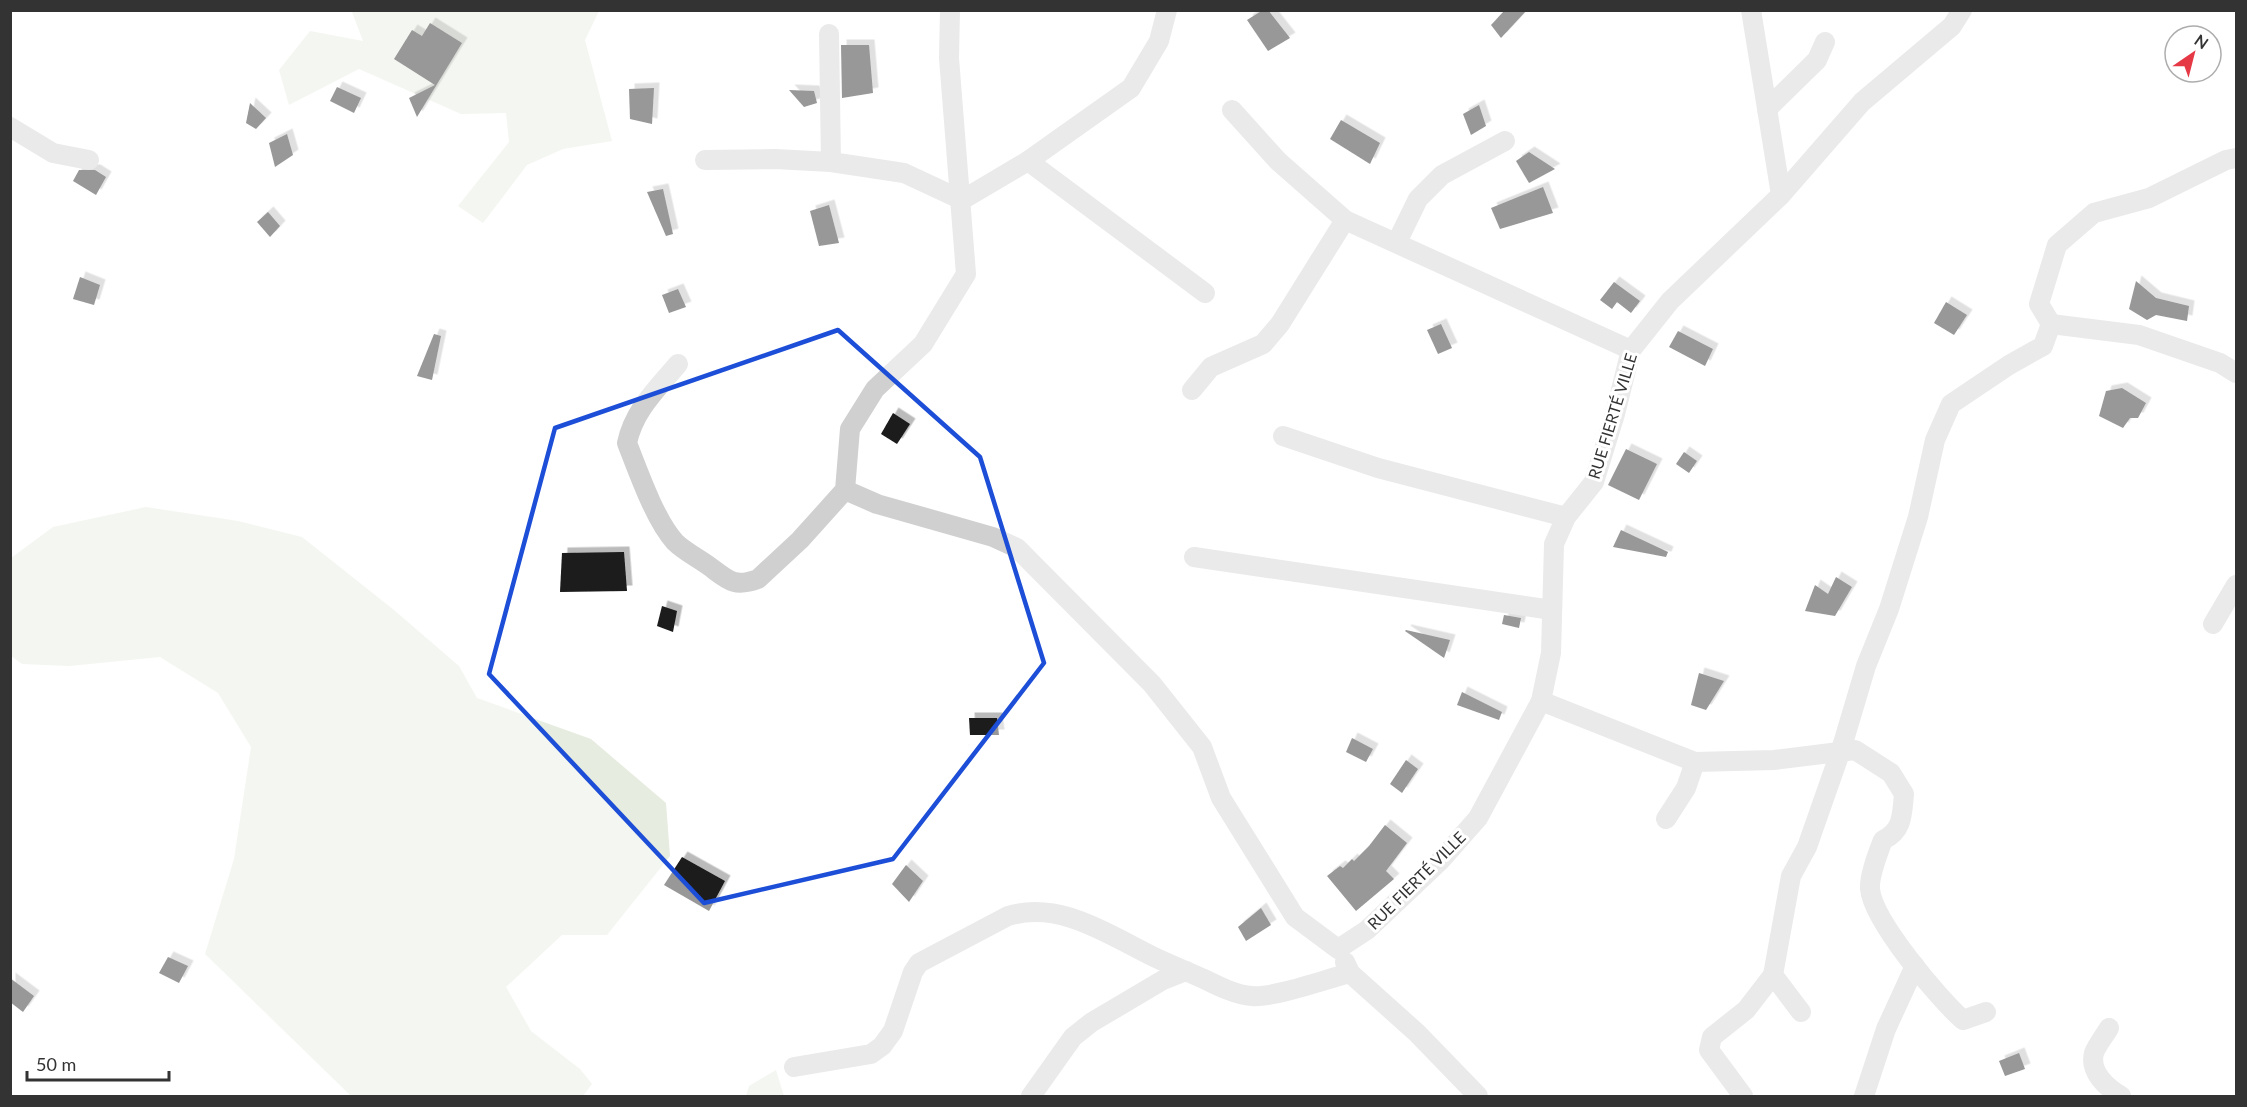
<svg xmlns="http://www.w3.org/2000/svg" width="2247" height="1107" font-family="Lato,sans-serif">
<defs>
<filter id="shadow"><feDropShadow dx="5.5" dy="-5.5" stdDeviation="0" flood-color="#0004"/></filter>
</defs>
<rect width="100%" height="100%" fill="#fff"/>
<g fill="#e6ecdf">
<path d="M349,11H599L585,40L612,141L563,149L527,165L483,223L458,206L509,142L506,113L461,114L359,69L289,105L279,70L310,31L363,41L352,12Z"/>
<path d="M146,507L238,521L302,537L394,610L459,666L477,698L591,739L666,803L670,856L607,935H562L506,987L531,1031L580,1069L592,1084L583,1096H351L205,954L234,859L251,747L218,693L160,657L69,666L22,664L11,656V558L53,527Z"/>
<path d="M776,1070L784,1096H746L749,1086Z"/>
</g>
<g fill="#1a1a1a" filter="url(#shadow)">
<path d="M1263,10H1268L1290,38L1268,51L1247,20Z"/>
<path d="M1505,10H1527L1501,38L1491,25Z"/>
<path d="M430,23L462,43L417,117L409,98L435,85L394,59L412,30L422,36Z"/>
<path d="M841,45H869L873,93L842,98Z"/>
<path d="M337,87L361,98L354,113L330,101Z"/>
<path d="M654,88L652,124L630,119L629,89Z"/>
<path d="M789,90L814,91L817,103L804,107Z"/>
<path d="M250,103L266,118L256,129L246,123Z"/>
<path d="M1479,105L1486,126L1471,135L1463,114Z"/>
<path d="M1341,120L1380,143L1370,164L1330,139Z"/>
<path d="M287,134L293,155L275,167L269,143Z"/>
<path d="M1529,152L1555,169L1529,183L1516,161Z"/>
<path d="M79,170H95L106,177L96,195L73,181Z"/>
<path d="M1543,187L1553,213L1500,229L1491,208Z"/>
<path d="M663,189L673,234L666,236L647,192Z"/>
<path d="M829,205L839,243L819,246L810,211Z"/>
<path d="M268,212L280,226L270,237L257,222Z"/>
<path d="M80,277L100,285L94,305L73,299Z"/>
<path d="M2136,281L2156,298L2189,306L2187,321L2156,315L2147,320L2129,309Z"/>
<path d="M1614,282L1640,301L1631,313L1617,302L1612,309L1600,300Z"/>
<path d="M678,289L686,307L669,313L662,295Z"/>
<path d="M1946,302L1967,315L1954,335L1934,323Z"/>
<path d="M1441,324L1452,348L1438,354L1427,330Z"/>
<path d="M1678,331L1713,349L1705,366L1669,347Z"/>
<path d="M434,334L441,336L432,380L417,376Z"/>
<path d="M2122,388L2146,403L2138,418H2130L2123,428L2099,416L2106,391Z"/>
<path d="M893,413L910,424L897,444L881,434Z"/>
<path d="M1626,449L1657,464L1639,500L1608,485Z"/>
<path d="M1684,452L1697,461L1689,473L1676,464Z"/>
<path d="M1621,530L1668,552L1666,557L1613,547Z"/>
<path d="M624,552L627,591L560,592L562,553Z"/>
<path d="M1836,577L1852,587L1835,616L1805,611L1815,585L1828,594Z"/>
<path d="M662,606L677,611L673,632L657,626Z"/>
<path d="M1504,615L1521,618L1519,628L1502,624Z"/>
<path d="M1406,630L1450,640L1444,658L1405,631Z"/>
<path d="M1699,673L1724,681L1706,710L1691,705Z"/>
<path d="M1462,692L1502,712L1499,720L1457,705Z"/>
<path d="M969,718H997L999,735H970Z"/>
<path d="M1352,738L1373,749L1366,762L1346,752Z"/>
<path d="M1406,760L1418,769L1402,793L1390,784Z"/>
<path d="M1385,825L1407,843L1386,871L1394,879L1356,911L1327,876L1340,866L1343,868L1352,859L1354,861L1369,846Z"/>
<path d="M682,857L725,881L709,911L664,885Z"/>
<path d="M906,865L923,881L909,902L892,884Z"/>
<path d="M1261,908L1271,925L1246,941L1238,927Z"/>
<path d="M168,957L188,966L179,983L159,973Z"/>
<path d="M10,978L34,996L23,1012L10,1002Z"/>
<path d="M2019,1053L2025,1069L2005,1076L1999,1061Z"/>
</g>
<g fill="none" stroke-linecap="round" stroke-linejoin="round">
<g stroke="#d0d0d0" stroke-width="20">
<path d="M1751,10L1781,195"/>
<path d="M829,34L831,162L904,173L962,200L1028,161L1131,88L1159,41L1167,10"/>
<path d="M1767,109L1817,60L1825,42"/>
<path d="M1232,110L1278,161L1345,220L1631,350"/>
<path d="M10,127L53,153L89,160"/>
<path d="M705,160L775,159L831,162"/>
<path d="M1028,161L1205,293"/>
<path d="M1397,242L1418,199L1442,175L1505,141"/>
<path d="M2051,324L2139,335L2220,363L2236,373"/>
<path d="M678,364C657,389 634,410 627,443C638,471 655,520 675,542C684,551 698,558 709,566C728,580 734,588 758,579L800,540L845,490L850,429L875,389L923,344L966,274L949,58L950,10"/>
<path d="M1192,390L1211,367L1263,344L1280,324L1345,220"/>
<path d="M1283,436L1378,468L1566,517"/>
<path d="M845,490L877,504L993,537L1017,548L1152,684L1202,747L1221,798L1295,917L1338,949L1367,930L1441,860L1478,818L1541,701L1551,653L1554,544L1566,517L1594,482L1615,414L1631,350L1670,301L1781,195L1862,102L1952,26L1962,10"/>
<path d="M1194,557L1552,610"/>
<path d="M2213,624L2236,585"/>
<path d="M1541,701L1695,762L1774,760L1855,750L1891,773L1904,794C1902,814 1903,831 1883,840C1878,853 1869,876 1870,889C1873,921 1939,999 1963,1020L1986,1012"/>
<path d="M1666,819L1686,788L1695,762"/>
<path d="M1345,962L1350,973L1417,1033L1478,1096"/>
<path d="M1801,1012L1773,975L1791,876L1807,847L1841,750L1866,666L1889,609L1918,517L1935,440L1951,404L2009,365L2043,346L2051,324L2039,304L2057,245L2094,213L2149,198L2226,160L2236,158"/>
<path d="M2109,1028C2105,1035 2097,1045 2094,1053C2089,1072 2107,1088 2121,1096"/>
<path d="M794,1067L871,1054L882,1046L893,1031L913,972L919,963L1008,916C1060,900 1109,935 1154,957C1171,965 1188,972 1204,979C1218,986 1236,995 1252,996C1274,998 1326,979 1350,973"/>
<path d="M1031,1096L1073,1037L1092,1022L1163,980L1186,971"/>
<path d="M1743,1096L1709,1050L1712,1037L1746,1010L1773,975"/>
<path d="M1864,1096L1886,1029L1915,966"/>
</g>
</g>
<path d="M0 0H2247V1107H0ZM838,330L980,457L1044,663L893,859L704,903L489,674L555,428Z" fill="#fff" fill-opacity=".55" fill-rule="evenodd"/>
<path fill="none" stroke="#1d4ed8" stroke-width="4.5" stroke-linejoin="round" d="M838,330L980,457L1044,663L893,859L704,903L489,674L555,428Z"/>
<g text-anchor="middle" dominant-baseline="central" stroke-width="6" stroke-linejoin="round" paint-order="stroke">
<g font-size="16" fill="#333" stroke="#fff">
<text transform="translate(1612 416) rotate(-73)">RUE FIERTÉ VILLE</text>
<text transform="translate(1416 880) rotate(-45)">RUE FIERTÉ VILLE</text>
</g>
</g>
<rect width="2247" height="1107" fill="none" stroke="#333333" stroke-width="24"/>
<g transform="translate(2193 54) rotate(35)"><circle r="28" fill="#ffffff" stroke="#adadad" stroke-width="1.5"/>
<path d="M0-4.5L10 22L0 15L-10 22Z" fill="#e63946"/>
<text y="-9" font-size="16" font-weight="bold" text-anchor="middle" fill="#333333">N</text>
</g>
<path d="M27 1071v9h142v-9" fill="none" stroke="#333333" stroke-width="3"/>
<text x="36" y="1071" font-size="18" fill="#333333" stroke="#ffffff" stroke-width="4.5" paint-order="stroke">50 m</text>
</svg>
